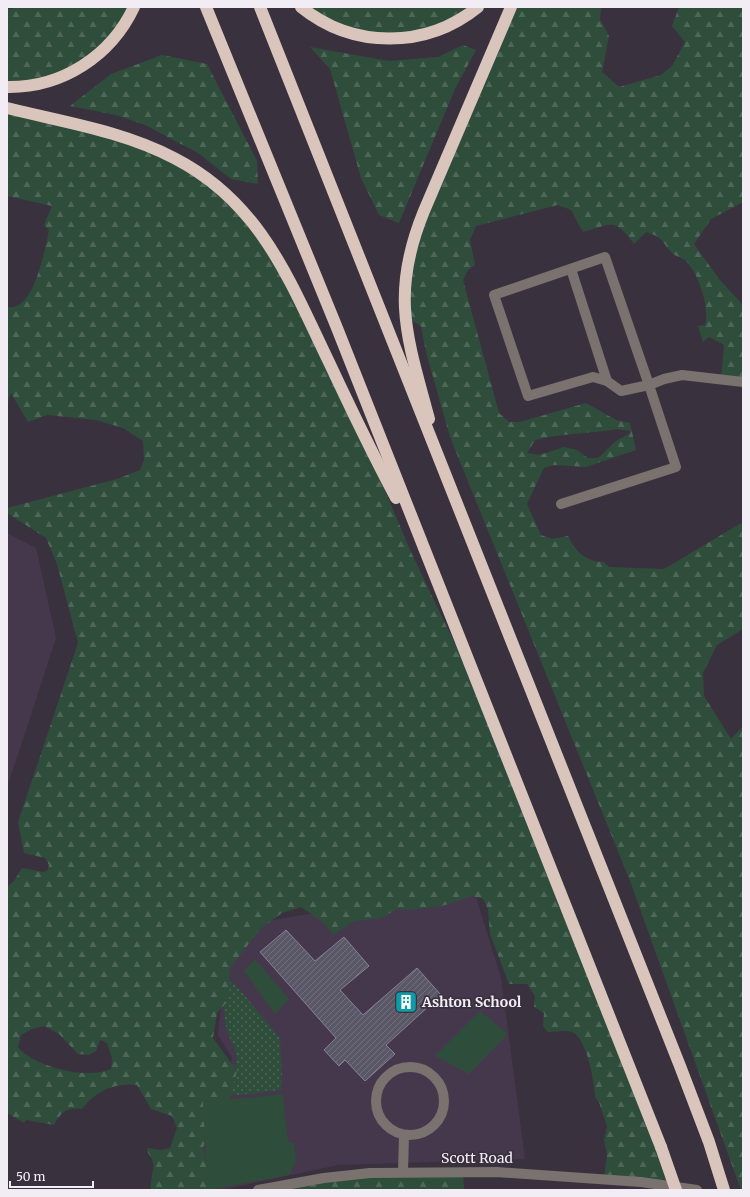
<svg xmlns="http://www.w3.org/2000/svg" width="750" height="1197" font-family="Merriweather,serif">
<defs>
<pattern id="grass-dots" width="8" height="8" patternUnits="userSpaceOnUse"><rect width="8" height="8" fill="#2f4d3b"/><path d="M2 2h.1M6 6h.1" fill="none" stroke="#4e6758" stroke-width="1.8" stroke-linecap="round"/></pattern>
<pattern id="forest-firs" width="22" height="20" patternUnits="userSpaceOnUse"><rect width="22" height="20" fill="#2f4d3b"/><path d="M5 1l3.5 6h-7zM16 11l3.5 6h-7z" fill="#4e6758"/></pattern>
<pattern id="building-hatch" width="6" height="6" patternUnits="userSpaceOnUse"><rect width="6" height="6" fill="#5a5767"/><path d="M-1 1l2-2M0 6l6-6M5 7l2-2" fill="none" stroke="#726f7d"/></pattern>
</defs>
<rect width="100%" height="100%" fill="#3a313e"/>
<g fill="#46384c">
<path d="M7,533L36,548L56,638L7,788Z"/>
<path d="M475,894L501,978L525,1159L338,1165L221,1190H202L196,1106L226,1090L232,1058L218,1035L223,988L232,959L254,923L370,904Z"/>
</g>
<path fill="url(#grass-dots)" d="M231,982L235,984L280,1038L282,1074L281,1090L238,1095L232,1094L230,1090L237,1061L235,1050L227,1031L225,1021L224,1007L228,983Z"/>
<g fill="url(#forest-firs)" fill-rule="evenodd">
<path d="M17,7H131L109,40L64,74L7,86V10Z"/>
<path d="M301,7H476L438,30L366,37Z"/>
<path d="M510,7H601L600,19L609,36L602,72L619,87L661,75L672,66L685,42L672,26L679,7H743V202L711,219L694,244L719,279L743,305V383L721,380L724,345L709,337L703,342L698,326L705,325C710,308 699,275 687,262C683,257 675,257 671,252C661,240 662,237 646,232L634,244C614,217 613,224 583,232L571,210L558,205L476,226L470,240L475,265L468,270L463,280L499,413L509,422H520L586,403L616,420L630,423L636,450L586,467L554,465L544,468L527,504L541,535L552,539L568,536C575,551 586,562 604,562L609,567L664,569L743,522V629L717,645L703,673L704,696L731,739L743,726V1190H741L630,881L450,437L426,352L421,326L402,315V276ZM618,429L630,431L629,434L616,441L598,458H588L577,450L564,447L540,455L527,453L535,440C563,433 590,434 618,429Z"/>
<path d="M463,45L476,50L455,89L399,223L379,215L361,178L330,69L310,47L389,61L438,57Z"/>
<path d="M162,55L207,64L257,161L258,184L231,179L198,153L145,125L116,115L70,106L111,74Z"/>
<path d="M7,108L143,143L226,194L272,255L358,428L411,552L465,665L670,1183L604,1177L607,1155L604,1140L607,1126L599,1102L595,1098C595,1084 587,1038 572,1032C566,1030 554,1032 548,1032L543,1026L544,1013L534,1007L535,996L527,984H509L490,934L488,909L483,899L472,896L442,906L410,910L397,909L381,918L354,921L333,935L324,923L301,907L282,913L261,928L230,968L229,1000L217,1013L213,1038L237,1071L229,1104L208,1135L203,1148L214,1190H151C149,1176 159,1165 148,1153L147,1148L161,1150L170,1148L177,1128L172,1116L151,1109L137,1085C115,1082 95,1091 82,1109C67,1107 61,1112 54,1125L26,1120L24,1123L7,1113V887L14,881L22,868L43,872L47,871L49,865L45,858L24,853L18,822L78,643L57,564L46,538L7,513V508L117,479L140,470L144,460L143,441L123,428L96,420L47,415L28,422L11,393L7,404V307C34,313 45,249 49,230L44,225L52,206L7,196ZM44,1026L59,1034L78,1054L89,1055L96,1051L100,1040L107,1043L112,1058L111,1069C87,1080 34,1067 18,1047L21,1035L32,1029Z"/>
<path d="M463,1171L464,1190H261L328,1176Z"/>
</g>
<g fill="#2f4d3b">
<path d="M255,959L289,999L275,1014L244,971Z"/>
<path d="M480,1011L508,1034L469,1074L435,1056Z"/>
<path d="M283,1094L288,1142L294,1143L296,1161L289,1175L208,1190L203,1102Z"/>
</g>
<path fill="url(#building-hatch)" stroke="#868394" d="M286,930L315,961L344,937L369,966L340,990L363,1015L417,968L441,995L386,1045L395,1054L365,1081L345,1060L339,1066L324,1050L336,1038L260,952Z"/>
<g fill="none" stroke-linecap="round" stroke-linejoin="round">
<g stroke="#7a726e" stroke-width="10">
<path d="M571,269L607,381"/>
<path d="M561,504L676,467L649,385L621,391L607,381L593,377L528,396L494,295L605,257L649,385L664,379L682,375L743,382"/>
<circle cx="410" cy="1101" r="34"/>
<path d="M403,1172L404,1135"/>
<path d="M258,1190L324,1178L370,1173L497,1172L641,1182L697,1190"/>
</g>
<g stroke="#d9c5bb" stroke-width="12">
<path d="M206,7L337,328L661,1147"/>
<path d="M260,7L680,1066L709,1142L724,1190"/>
<path d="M301,7C353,49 426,49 478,7"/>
<path d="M7,87C62,88 111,56 134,7"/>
<path d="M7,108C63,122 123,131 174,158C260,202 289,279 328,360C350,407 372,453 396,498"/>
<path d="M429,419C407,337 390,294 424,211L511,7"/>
</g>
<path stroke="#d9c5bb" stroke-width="12" d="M661,1147L676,1190"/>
</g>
<defs>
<g id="building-square" transform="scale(1.15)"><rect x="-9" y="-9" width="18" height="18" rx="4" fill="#0f9aa8" stroke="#3a313e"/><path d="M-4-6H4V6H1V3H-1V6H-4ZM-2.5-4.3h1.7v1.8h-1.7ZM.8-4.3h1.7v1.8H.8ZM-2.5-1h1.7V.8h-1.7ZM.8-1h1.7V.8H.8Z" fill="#fff"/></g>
</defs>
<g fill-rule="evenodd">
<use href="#building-square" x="406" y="1002"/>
</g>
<g text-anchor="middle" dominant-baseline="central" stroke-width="3.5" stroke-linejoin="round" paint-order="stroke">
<g font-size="14" font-weight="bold" fill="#f2ecf5" stroke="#3a313e" text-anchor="start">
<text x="422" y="1002">Ashton School</text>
</g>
<g font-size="14" fill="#f2ecf5" stroke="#3a313e">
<text x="477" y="1158">Scott Road</text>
</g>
</g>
<rect width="750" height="1197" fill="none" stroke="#f2ecf5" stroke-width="16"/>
<path d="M10 1181v6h83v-6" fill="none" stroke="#f2ecf5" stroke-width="2"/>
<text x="16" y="1181" font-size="12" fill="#f2ecf5" stroke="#3a313e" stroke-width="3" paint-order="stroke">50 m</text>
</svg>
